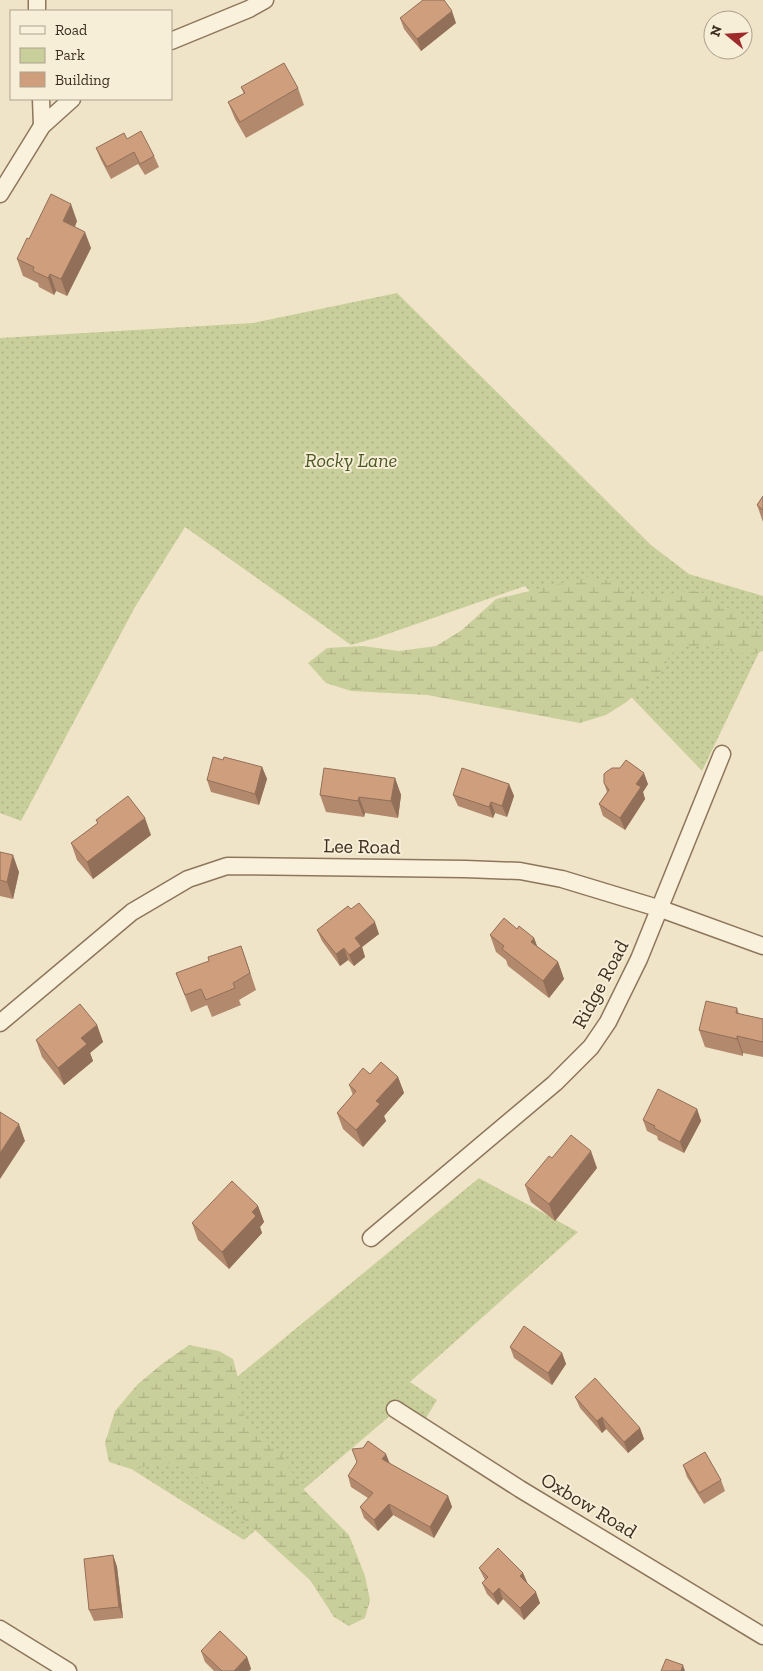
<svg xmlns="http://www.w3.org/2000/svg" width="763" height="1671" font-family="'Zilla Slab',serif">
<defs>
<pattern id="green-dots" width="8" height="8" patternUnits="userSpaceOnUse" patternTransform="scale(1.25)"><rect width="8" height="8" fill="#c9cf9b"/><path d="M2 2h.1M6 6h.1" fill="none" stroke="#aeb285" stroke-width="1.8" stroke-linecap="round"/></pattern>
<pattern id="wetland-marsh" width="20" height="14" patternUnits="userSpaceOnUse" patternTransform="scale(1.25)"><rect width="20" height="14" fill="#c9cf9b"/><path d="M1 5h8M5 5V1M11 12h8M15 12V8" fill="none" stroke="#aeb285"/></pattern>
</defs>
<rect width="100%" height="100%" fill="#f0e4c8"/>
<g fill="url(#green-dots)">
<path d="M397,293L651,545L689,574L763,596V644L702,771L525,586L379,637L351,645L185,527L135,607L21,821L0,813V338L253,323Z"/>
<path d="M479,1178L578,1232L410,1382L437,1400L418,1431L391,1415L244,1540L125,1465L192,1414Z"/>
</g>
<g fill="url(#wetland-marsh)">
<path d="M588,577L612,581L635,596L657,597L678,592L695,591L711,595L746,622L763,632V651L751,655L707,646L681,647L672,653L665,666L656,678L625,703L606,715L580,723L427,695L351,691L326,683L308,663L327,648L363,646L399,651L436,646L462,630L496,599Z"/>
<path d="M189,1345L219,1351L233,1359L238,1378L241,1411L258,1434L280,1451L300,1486L349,1535L365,1576L370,1600L365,1618L349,1626L334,1617L310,1580L188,1469L168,1463L131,1469L109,1462L105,1443L115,1411L138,1384L162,1364Z"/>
</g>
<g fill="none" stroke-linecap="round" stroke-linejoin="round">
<g stroke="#8d765c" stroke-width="19">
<g id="street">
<path d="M37,11V0"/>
<path d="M171,41L249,9L265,0"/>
<path d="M41,99L42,126"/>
<path d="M0,194L42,126L72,99"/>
<path d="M0,1023L132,912L188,879L227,866L465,869L520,871L562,879L661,909L763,946"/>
<path d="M371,1238L555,1083L591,1047L608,1022L639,959L722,754"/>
<path d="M395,1409L520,1489L763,1636"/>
<path d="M0,1629L68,1671"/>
</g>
</g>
<use href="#street" stroke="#faf1dc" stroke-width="16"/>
</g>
<g fill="#b2896c">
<path d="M400,18L456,23L421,51L404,29Z"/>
<path d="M241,87L298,88L304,105L246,138L235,119L228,102L244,94Z"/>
<path d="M127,139L154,156L159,167L145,175L138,164L111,179L101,160L96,148Z"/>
<path d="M77,221L75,227L91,248L67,296L56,291L54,295L39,287L38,283L23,276L17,259L29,239Z"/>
<path d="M763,496V522L757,505Z"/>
<path d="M223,760L262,767L267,779L259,805L211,792L207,780Z"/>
<path d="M395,778L401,795L398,818L365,813L364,817L326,812L320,795Z"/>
<path d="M604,783L648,784L643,792L645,799L625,830L603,816L599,804L607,792Z"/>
<path d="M509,784L514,796L507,817L495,813L493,818L458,806L453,795Z"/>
<path d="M96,820L151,835L93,879L77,860L71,843L98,823Z"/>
<path d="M0,852L19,872L13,899L0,896Z"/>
<path d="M351,909L379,934L362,947L365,957L354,966L348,960L340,966L322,941L317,930Z"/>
<path d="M517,929L534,938L537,946L558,962L564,979L549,998L508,966L506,960L496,952L490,935Z"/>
<path d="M241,946L256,990L239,1000L241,1005L212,1017L207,1005L191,1012L176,973L209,961Z"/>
<path d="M737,1008L739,1014L763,1019V1057L743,1053V1056L705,1047L699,1030Z"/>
<path d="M97,1025L103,1042L90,1053L93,1061L64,1085L42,1057L36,1040Z"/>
<path d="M398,1077L404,1093L384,1116L386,1121L363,1147L343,1129L337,1113L353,1095L349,1085Z"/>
<path d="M697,1109L701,1121L684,1153L658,1140L657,1136L647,1131L643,1120Z"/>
<path d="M597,1168L555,1221L531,1202L525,1185Z"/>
<path d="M258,1206L264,1222L260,1227L262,1233L229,1269L198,1240L192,1223Z"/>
<path d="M510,1347L562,1353L566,1364L552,1385L514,1358Z"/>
<path d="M575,1397L640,1428L644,1439L628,1453L606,1429L602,1433L580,1408Z"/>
<path d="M352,1449L389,1463L448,1496L452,1507L434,1538L393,1515L378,1531L364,1518L360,1507L368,1498L351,1487L348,1476L357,1462Z"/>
<path d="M683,1465L721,1480L725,1491L704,1504L687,1477Z"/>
<path d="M113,1555L117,1567L123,1618L94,1621L89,1610Z"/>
<path d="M479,1568L523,1573L527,1583L540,1603L524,1620L503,1599L498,1605L487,1594L482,1583L485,1580Z"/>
<path d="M201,1651L247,1657L251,1669L249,1671H214L205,1662Z"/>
</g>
<g fill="#916f58">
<path d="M452,11L456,23L421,51L417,39Z"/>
<path d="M71,204L77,221L69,238L63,221Z"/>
<path d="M85,232L91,248L67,296L61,279Z"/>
<path d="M50,274L56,291L54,295L48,278Z"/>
<path d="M262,767L267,779L259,805L255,794Z"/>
<path d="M644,773L648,784L643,792L645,799L625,830L620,818L636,784Z"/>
<path d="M395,778L401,795L398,818L391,801Z"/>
<path d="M509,784L514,796L507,817L502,806Z"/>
<path d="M359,797L365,813L364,817L358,801Z"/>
<path d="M491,802L495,813L493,818L489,807Z"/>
<path d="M145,818L151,835L93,879L87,862Z"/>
<path d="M13,855L19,872L13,899L7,882Z"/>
<path d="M375,922L379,934L362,947L365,957L354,966L349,955L355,938Z"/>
<path d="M534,938L540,954L531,942Z"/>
<path d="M241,946L247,963L256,990L250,973Z"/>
<path d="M344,948L348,960L340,966L336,954Z"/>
<path d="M558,962L564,979L549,998L543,981Z"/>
<path d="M97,1025L103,1042L90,1053L93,1061L64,1085L58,1068L81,1038Z"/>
<path d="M737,1036L743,1053V1056L737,1039Z"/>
<path d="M398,1077L404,1093L384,1116L386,1121L363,1147L356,1130L376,1101Z"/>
<path d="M697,1109L701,1121L684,1153L680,1142Z"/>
<path d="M19,1124L25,1141L0,1179V1153Z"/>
<path d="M591,1151L597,1168L555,1221L549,1204Z"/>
<path d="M258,1206L264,1222L260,1227L262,1233L229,1269L222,1252L252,1212Z"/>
<path d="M562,1353L566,1364L552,1385L548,1373Z"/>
<path d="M602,1417L606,1429L602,1433L597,1421Z"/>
<path d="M640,1428L644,1439L628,1453L624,1442Z"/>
<path d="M386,1454L390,1464L382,1459Z"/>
<path d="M448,1496L452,1507L434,1538L430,1527Z"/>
<path d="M389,1504L393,1515L378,1531L374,1520Z"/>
<path d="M113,1555L117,1567L123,1618L119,1607Z"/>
<path d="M523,1573L528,1584L520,1576Z"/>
<path d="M499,1588L503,1599L498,1605L493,1594Z"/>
<path d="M536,1592L540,1603L524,1620L520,1608Z"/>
<path d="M247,1657L251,1669L249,1671H234Z"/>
<path d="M683,1665L685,1671H681Z"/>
</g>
<g fill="#cf9f7d" stroke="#916f58">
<path d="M423,0H444L452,11L417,39L400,18Z"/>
<path d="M284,63L298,88L240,122L228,102L245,93L241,87Z"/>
<path d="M141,131L154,156L140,164L134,152L107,167L96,148L124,133L127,139Z"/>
<path d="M51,194L71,204L63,221L85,232L61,279L50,274L48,278L33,271L34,267L17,259L27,238L29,239Z"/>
<path d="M763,496V510L757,505Z"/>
<path d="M213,757L223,760L224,757L262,767L255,794L207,780Z"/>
<path d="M626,760L644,773L636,784L641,787L620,818L599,804L609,790L604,783V774L606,772L612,768H620Z"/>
<path d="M324,768L395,778L391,801L359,797L358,801L320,795Z"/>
<path d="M462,768L509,784L502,806L491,802L489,807L453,795Z"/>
<path d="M128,796L145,818L87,862L71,843L98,823L96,820Z"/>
<path d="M0,852L13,855L7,882L0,880Z"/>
<path d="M359,903L375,922L355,938L361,946L349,955L344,948L336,954L317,930L348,906L351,909Z"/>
<path d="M504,918L517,929L519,926L534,938L531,942L558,962L543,981L502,949L504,946L490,935Z"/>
<path d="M241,946L250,973L233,983L235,988L206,1000L201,989L185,995L176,973L209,961L208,957Z"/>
<path d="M706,1001L737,1008L736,1013L763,1019V1042L737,1036V1039L699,1030Z"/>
<path d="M80,1004L97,1025L81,1038L87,1044L58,1068L36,1040Z"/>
<path d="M381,1062L398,1077L376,1101L380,1104L356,1130L337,1113L356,1091L349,1085L363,1068L370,1074Z"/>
<path d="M658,1089L697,1109L680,1142L654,1128L655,1126L643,1120Z"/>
<path d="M0,1112L19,1124L0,1153Z"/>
<path d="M571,1135L591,1151L549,1204L525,1185L549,1156L552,1158Z"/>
<path d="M232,1181L258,1206L252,1212L256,1216L222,1252L192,1223Z"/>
<path d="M524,1326L562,1353L548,1373L510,1347Z"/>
<path d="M595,1378L640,1428L624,1442L602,1417L597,1421L575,1397Z"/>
<path d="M368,1441L386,1454L382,1459L448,1496L430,1527L389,1504L374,1520L360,1507L373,1493L348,1476L357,1462L352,1449L363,1448Z"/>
<path d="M705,1452L721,1480L699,1493L683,1465Z"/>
<path d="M498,1548L523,1573L520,1576L536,1592L520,1608L499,1588L493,1594L482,1583L488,1577L479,1568Z"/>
<path d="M113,1555L119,1607L89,1610L84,1559Z"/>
<path d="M220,1631L247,1657L234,1671H222L201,1651Z"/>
<path d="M666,1659L683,1665L681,1671H661Z"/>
</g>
<g text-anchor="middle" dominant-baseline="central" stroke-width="4" stroke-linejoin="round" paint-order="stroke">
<g font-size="20" font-style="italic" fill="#4d5a26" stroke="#f7eed8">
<text x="351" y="460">Rocky Lane</text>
</g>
<g font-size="20" fill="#3d2e20" stroke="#f7eed8">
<text transform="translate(362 846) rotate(1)">Lee Road</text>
<text transform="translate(600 984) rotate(-62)">Ridge Road</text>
<text transform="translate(589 1505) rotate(31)">Oxbow Road</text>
</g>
</g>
<rect x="10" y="10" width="162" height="90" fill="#f7eed8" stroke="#ada18e"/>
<rect x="20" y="26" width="25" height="8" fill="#faf1dc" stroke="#ada18e"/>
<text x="55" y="35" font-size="15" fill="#3d2e20">Road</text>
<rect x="20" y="48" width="25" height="15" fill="#c9cf9b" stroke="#ada18e"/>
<text x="55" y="60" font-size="15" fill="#3d2e20">Park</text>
<rect x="20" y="72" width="25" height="15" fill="#cf9f7d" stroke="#ada18e"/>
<text x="55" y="85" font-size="15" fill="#3d2e20">Building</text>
<g transform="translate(728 35) rotate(288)"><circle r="24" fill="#f7eed8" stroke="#ada18e"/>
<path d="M0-4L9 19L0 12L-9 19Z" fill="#9e2a2b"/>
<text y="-8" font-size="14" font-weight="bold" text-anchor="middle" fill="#3d2e20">N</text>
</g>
</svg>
